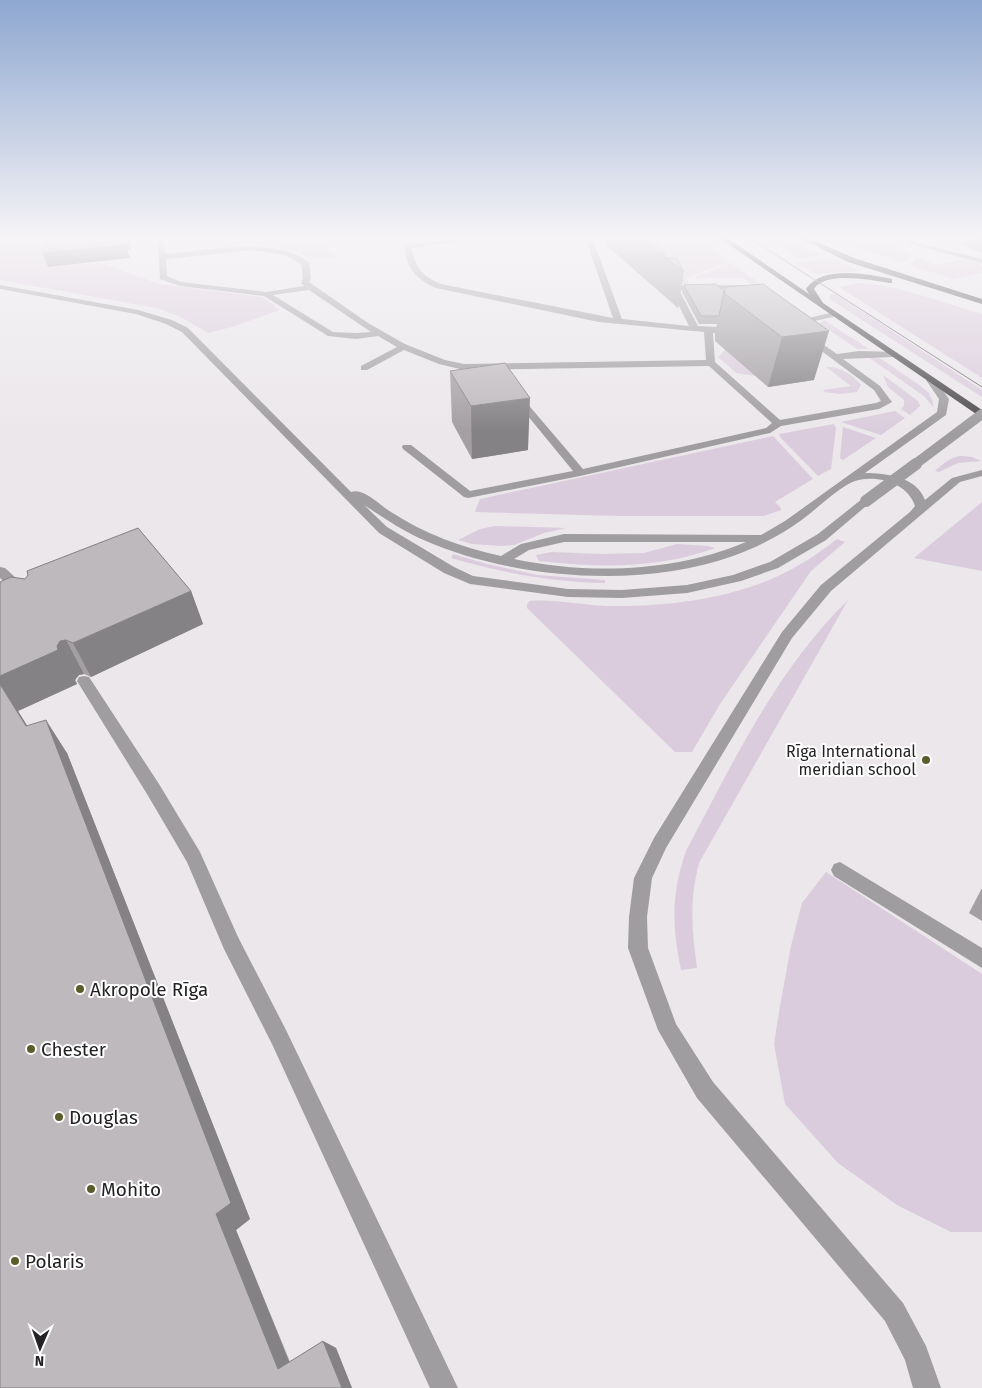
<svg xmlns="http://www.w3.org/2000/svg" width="982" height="1388" font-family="'Fira Sans',sans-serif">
<rect width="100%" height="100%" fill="#ebe7eb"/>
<g fill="#daccdc">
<path d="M215,237H314V240L338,257L310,259C285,241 247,247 218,246Z"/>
<path d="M654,237H695L729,262L686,278L690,286L680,284Z"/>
<path d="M767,237H787L821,255L800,259Z"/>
<path d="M844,237H872L912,255L905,262H900L841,242Z"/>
<path d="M24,241L53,246L48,267L100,263L159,284L263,297L280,310L232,327L208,333L179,316L156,308L0,280V242Z"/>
<path d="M917,257L935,265L968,259L982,266V273L953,279L910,265Z"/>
<path d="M831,259L861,271L816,274L795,263Z"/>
<path d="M731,263L792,306L773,301L743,278H693Z"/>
<path d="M859,283C901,285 942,303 982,314V378L839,287Z"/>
<path d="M834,293L982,390V397L831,300L829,295Z"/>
<path d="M824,320L869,349H857L820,324Z"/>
<path d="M749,344L756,376L736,373L718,357L725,350Z"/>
<path d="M868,357L880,358L922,387L929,393L933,402V407L924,396Z"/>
<path d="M826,367C840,366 852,374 861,385L857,392L840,394L825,392L823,390L851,386Z"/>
<path d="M883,375L918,401L920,406L910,415L901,409L904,406V400L888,387Z"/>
<path d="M895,411L905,418L881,435L841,422Z"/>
<path d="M834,424L836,428L831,469L818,476L780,437L779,434Z"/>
<path d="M843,427L876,438L843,460L840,458Z"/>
<path d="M773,436L813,479L775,502L781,508V510L764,516H619L475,512L480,499Z"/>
<path d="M962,456L972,457L981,461L958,463L939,472L935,471C944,463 950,457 962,456Z"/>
<path d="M982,502V571L914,558Z"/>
<path d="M495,526L566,528L544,533L514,545L501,546L472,544L458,540L480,529Z"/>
<path d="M837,539L845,542L811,571L720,704L692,752H675L527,608V604L530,601C555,599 581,605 607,606C662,607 724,600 776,577C798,567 818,554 837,539Z"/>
<path d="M677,544L708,546L715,548C657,569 601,568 539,561L536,555L551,552L602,554L644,553Z"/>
<path d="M453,554L487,564L537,575L605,580V583C550,582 504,573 451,558Z"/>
<path d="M848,600L699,863C689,901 692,931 697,968L681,970C672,925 671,895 686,851C732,764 777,669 848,600Z"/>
<path d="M826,872L982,974V1232H951L897,1205L838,1163L785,1104L774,1044L780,1006L791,946L802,903Z"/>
</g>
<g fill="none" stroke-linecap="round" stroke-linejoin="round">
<g fill="#9f9d9f" fill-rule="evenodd">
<path d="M0,237H26L0,241Z"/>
<path d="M123,237H130L131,251L124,249Z"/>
<path d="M158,237H164L165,254C203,251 279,235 309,263L311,278L309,282L368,323L405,344L445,360L464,364L706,360L704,332L599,322L436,288C416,280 406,267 404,246L408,244L473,237H500L412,248C414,267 423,277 441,284L613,318L585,237H592L622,319L689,326L670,288L671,286L741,285L748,289L744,291L739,289L679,290L698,326L737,328L738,330L734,333H713L715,362L780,420L876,403L881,401L874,390L804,338L803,336L807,333L837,354L859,351L896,352L897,354L893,357L843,359L880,386L892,402L879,409L781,426L770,433L580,476L468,498L464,497L403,449L402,447L403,445H411L470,491L573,471L514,399V395H520L583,469L766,428L772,423L709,366L464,370L439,364L404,350L367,370H361V366L397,347L378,336L356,339L328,336L264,296L180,286L160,279ZM253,250L284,255L301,264L303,278L301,283L304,286L266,292L181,282L167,276L166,259ZM309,290L371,332L356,333L333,332L273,295Z"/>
<path d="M898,237H907L918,243L982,259V263L914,245Z"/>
<path d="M0,285L138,310L172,320L188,328L351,492C363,487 381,506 391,512C425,534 461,547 501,556L521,544L564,534L761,535L785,521L937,412L939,399L926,380L931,377L934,378L949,399L946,415L865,473C886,473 917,477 925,500L952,478L982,470V476L960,482L831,591L792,638L666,848L652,878L647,917L648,948L676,1024L713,1082L903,1303L926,1346L941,1388H913L905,1360L885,1321L697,1098L658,1030L628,948L629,917L634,878L654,838L782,632L821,585L910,512L915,506C908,483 877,474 855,481C842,485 815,510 803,519C781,535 758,547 733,556C642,589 513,579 426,541C404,532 384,518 364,505L387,527L454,567L473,576L568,589L622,590L687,585L733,575L770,562L818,534L862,499L866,498L872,501L826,540L778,568L741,581L687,593L622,598L568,597L470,584L444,573L379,533L182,332L166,324L136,314L0,289ZM564,542H746C675,572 589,575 514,559L529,550Z"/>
<path d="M834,312H837V316L792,326L788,323Z"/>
<path d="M0,567L5,568L28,589L30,592L28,595H18L0,578Z"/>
<path d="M84,676L89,677L159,784L200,852L238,937L286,1030L458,1388H430L272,1044L224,949L187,862L147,794L77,681L79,677Z"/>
<path d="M840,862L982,948V968L834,876L831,870L834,864Z"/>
</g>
<g fill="#4d4a4d" fill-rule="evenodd">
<path d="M718,237H726L809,294L806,289C822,265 867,274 892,279V283H889C871,280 825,271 814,289L823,303L982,410V418Z"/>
<path d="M798,237H807L854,258L982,299V304L848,262Z"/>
</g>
<path stroke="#737073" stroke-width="1" d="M748,237L982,387"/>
<path stroke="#9f9d9f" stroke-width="10" d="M914,465L982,414"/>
<path stroke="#9f9d9f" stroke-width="12" d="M866,501L916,464"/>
</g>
<g fill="#a39fa3">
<path d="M603,237H656L666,258L684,272L678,308L607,246Z"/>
<path d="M944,237H982V253Z"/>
<path d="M763,284L814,380L768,387L715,341V334L717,324H699L682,292L684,285L724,291L725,287Z"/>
<path d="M450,371L528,450L472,459L452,422Z"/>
<path d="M25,579L191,591L203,624L91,677L84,674L79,675L75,680L77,684L18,711L27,726L67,753L250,1219L236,1230L290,1362L323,1341L336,1348L352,1388H0V582Z"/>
<path d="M982,888V921L969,913Z"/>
</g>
<g fill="#848284">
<path d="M126,245L130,258L48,267L43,253Z"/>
<path d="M829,331L814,380L768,387L782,337Z"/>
<path d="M530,398L528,450L472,459L471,406Z"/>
<path d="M191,591L203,624L91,677L73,643Z"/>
<path d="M66,640L84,674L79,675L75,680L77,684L18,711L48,759L26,726L0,684V676L60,641Z"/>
<path d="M46,720L67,753L250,1219L236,1230L294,1374L278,1369L216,1214Z"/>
<path d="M323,1341L336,1348L352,1388H342Z"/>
</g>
<g fill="#bdb9bd" stroke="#848284">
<path d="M47,237H115L126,245L43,253Z"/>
<path d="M640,237H656L666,258H676L684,272Z"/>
<path d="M716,284L724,291L719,316H701L684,285Z"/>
<path d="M763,284L829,331L782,337L725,294V287Z"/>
<path d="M505,363L530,398L471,406L450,371Z"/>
<path d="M138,528L191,591L73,643L66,640L60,641L57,646L58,650L0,676V582L11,577L25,579L28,575L27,571Z"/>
<path d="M0,684L26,726L46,720L231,1203L216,1214L278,1369L323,1341L342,1388H0Z"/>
</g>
<linearGradient id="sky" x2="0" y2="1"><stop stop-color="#8ea7d0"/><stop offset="0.55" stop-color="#f6f4f6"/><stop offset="1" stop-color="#f6f4f6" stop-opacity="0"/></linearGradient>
<rect width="982" height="432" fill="url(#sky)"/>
<g fill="#5a5d2a" stroke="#fff" stroke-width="2">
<circle cx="926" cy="760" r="5"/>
<circle cx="80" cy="989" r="5"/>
<circle cx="31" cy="1049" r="5"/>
<circle cx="59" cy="1117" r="5"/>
<circle cx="91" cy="1189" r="5"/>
<circle cx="15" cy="1261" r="5"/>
</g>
<g text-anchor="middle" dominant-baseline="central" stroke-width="4" stroke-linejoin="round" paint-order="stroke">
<g font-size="16" fill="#242224" stroke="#fff" text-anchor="end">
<text x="916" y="751">Rīga International<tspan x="916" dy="18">meridian school</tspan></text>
</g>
<g font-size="19" fill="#242224" stroke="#fff" text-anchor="start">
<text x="90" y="989">Akropole Rīga</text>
<text x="41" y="1049">Chester</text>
<text x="69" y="1117">Douglas</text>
<text x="101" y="1189">Mohito</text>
<text x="25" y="1261">Polaris</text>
</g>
</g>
<g transform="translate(40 1348) rotate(182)" stroke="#ffffff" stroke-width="4" paint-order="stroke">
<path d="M0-4L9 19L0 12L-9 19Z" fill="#242224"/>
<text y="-8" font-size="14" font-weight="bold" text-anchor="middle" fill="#242224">N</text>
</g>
</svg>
